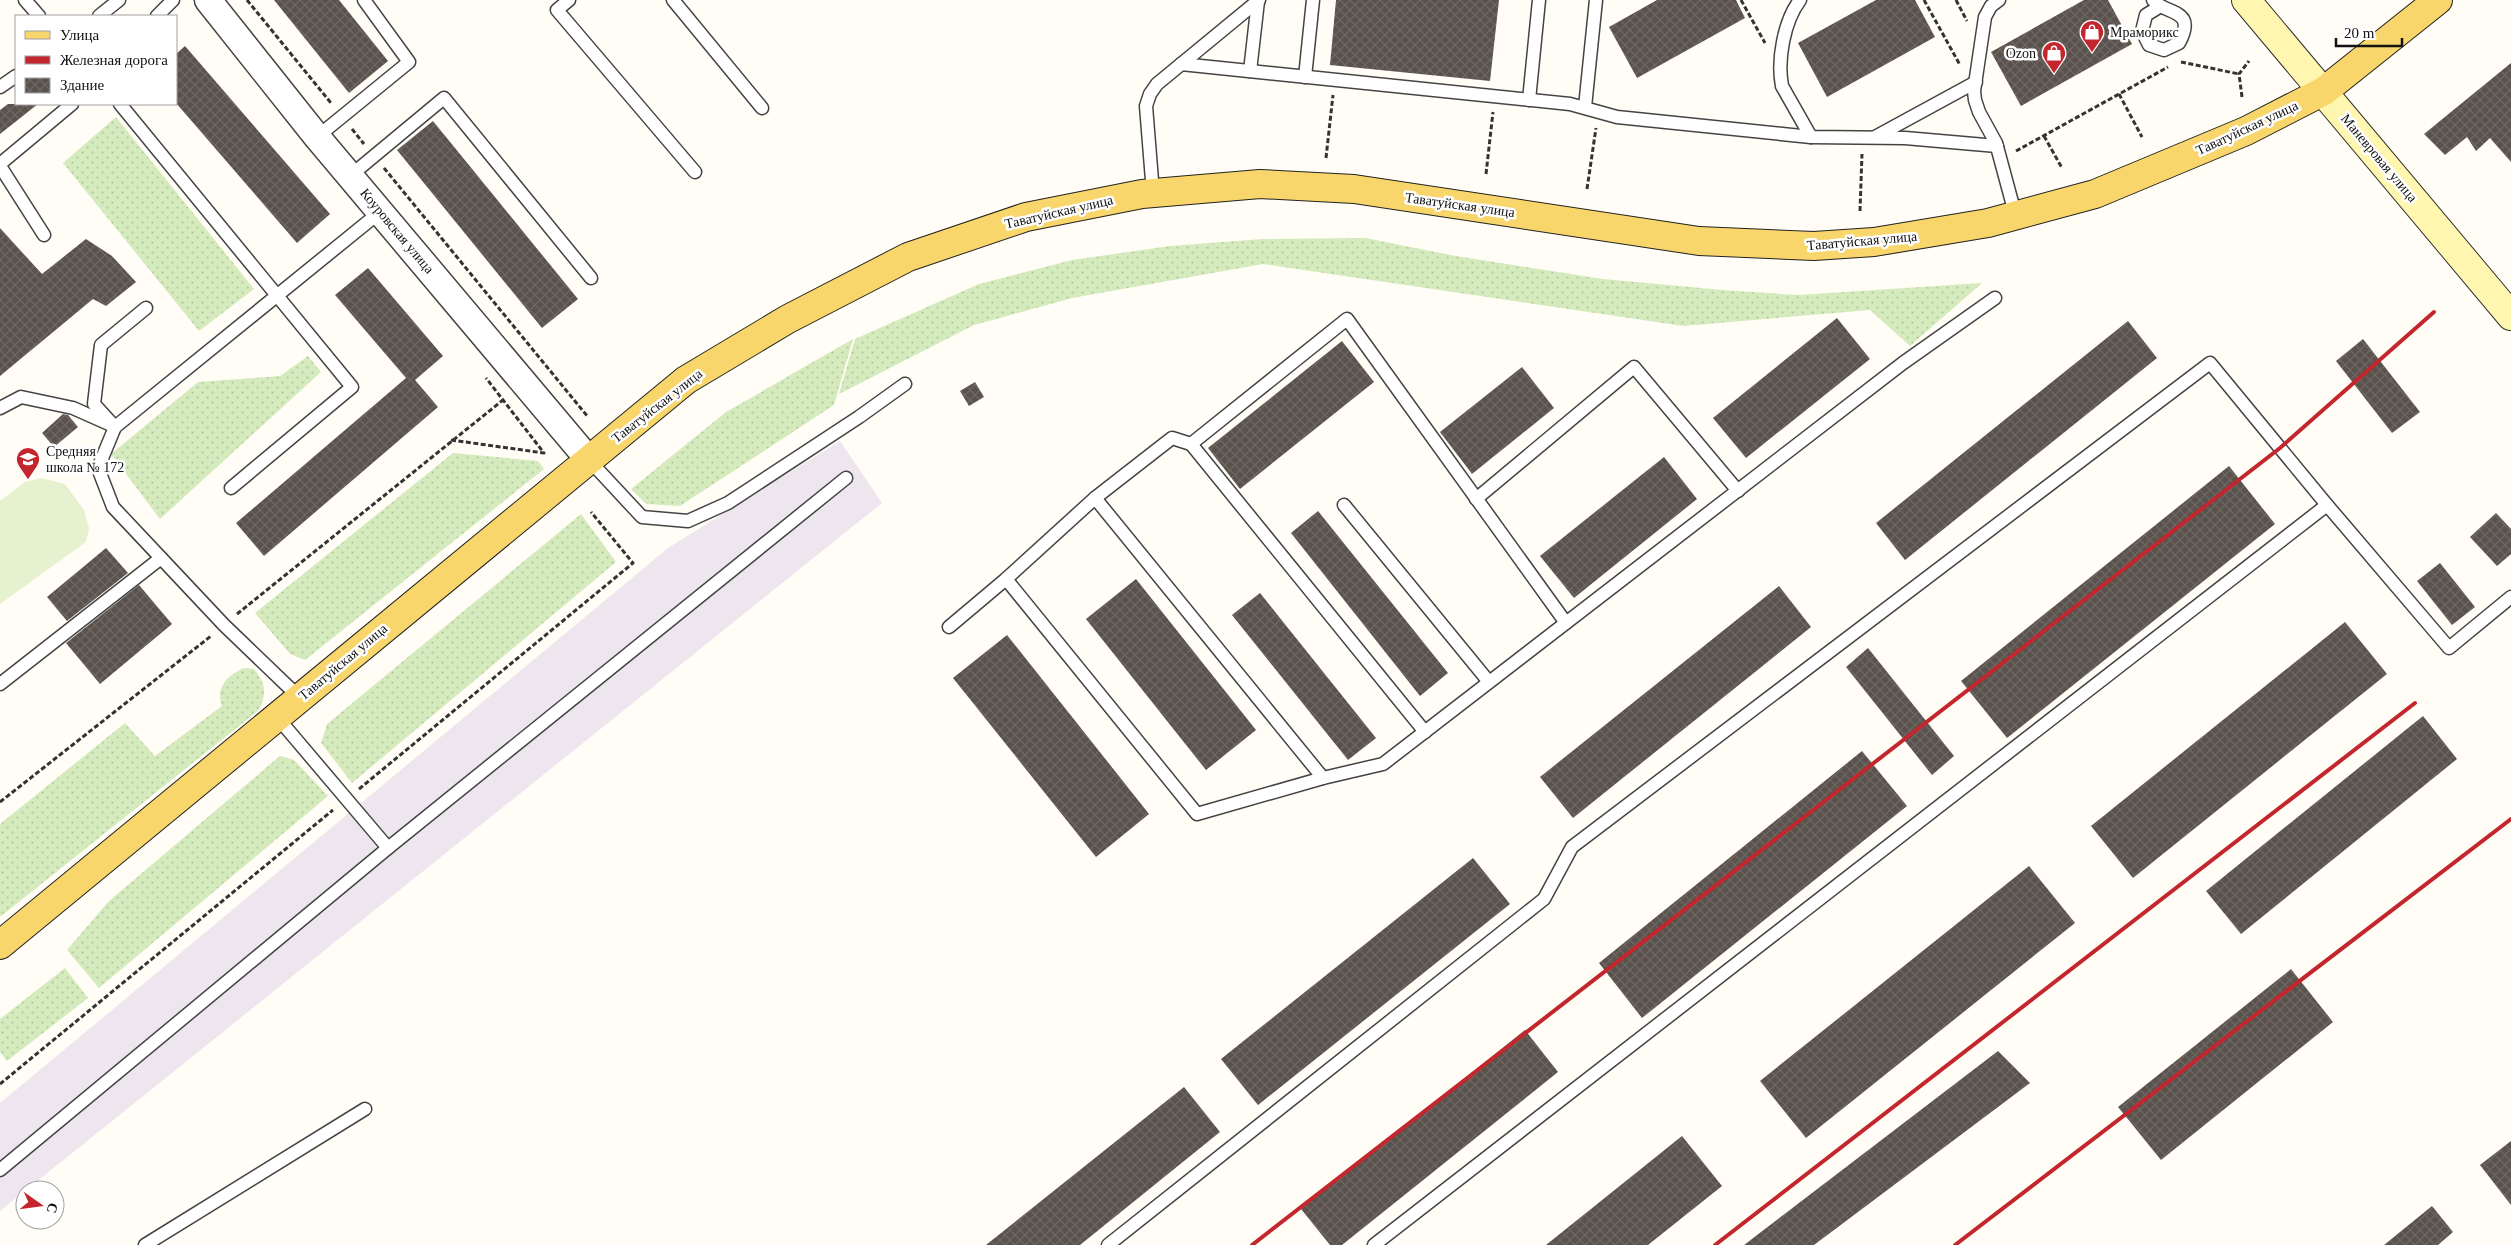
<svg xmlns="http://www.w3.org/2000/svg" width="2511" height="1245" font-family="'Times New Roman',serif">
<defs>
<pattern id="grass-dots" width="8" height="8" patternUnits="userSpaceOnUse" patternTransform="scale(1.25)"><rect width="8" height="8" fill="#d5ebbd"/><path d="M2 2h.1M6 6h.1" fill="none" stroke="#b6c8a1" stroke-width="1.8" stroke-linecap="round"/></pattern>
<pattern id="building-cross-hatch" width="8" height="8" patternUnits="userSpaceOnUse" patternTransform="scale(1.25)"><rect width="8" height="8" fill="#5a524d"/><path d="M0 0l8 8M0 8l8-8" fill="none" stroke="#6d6662"/></pattern>
</defs>
<rect width="100%" height="100%" fill="#fffdf5"/>
<path fill="#eee6ef" d="M840,441L882,503L0,1211V1103L668,548Z"/>
<g fill="url(#grass-dots)">
<path d="M116,117L254,289L199,331L63,163Z"/>
<path d="M1365,238L1456,256L1603,279L1722,290L1799,295L1982,283L1910,346L1870,310L1683,326L1263,264L1072,298L974,325L839,394L855,339L979,284L1072,260L1170,246L1263,239Z"/>
<path d="M853,339L834,405L680,506L646,504L631,489L726,412Z"/>
<path d="M308,356L321,372L160,519L111,454L198,382L280,376Z"/>
<path d="M453,453L538,461L544,469L305,660L290,654L255,613Z"/>
<path d="M581,514L616,562L352,783L321,743L327,724Z"/>
<path d="M244,668L254,669C266,684 267,692 259,710L0,917V824L125,723L155,756L222,706C215,687 228,675 244,668Z"/>
<path d="M280,756L294,760L328,796L99,988L67,950L109,901Z"/>
<path d="M65,968L88,998L7,1061L0,1052V1019Z"/>
</g>
<path fill="#e6f2cf" d="M41,478L65,484L84,510L89,528L86,542L0,604V501L25,482Z"/>
<g fill="url(#building-cross-hatch)">
<path d="M274,0H339L388,61L349,93Z"/>
<path d="M1336,0H1499L1490,81L1330,65Z"/>
<path d="M1657,0H1736L1745,18L1637,78L1609,27Z"/>
<path d="M1876,0H1915L1935,37L1827,97L1798,43Z"/>
<path d="M2084,0H2108L2132,44L2021,106L1991,52Z"/>
<path d="M185,46L330,214L297,243L176,103V54Z"/>
<path d="M2511,63V162L2490,138L2476,151L2467,137L2445,155L2424,134Z"/>
<path d="M8,104H38L0,134V110Z"/>
<path d="M433,121L578,299L542,328L397,150Z"/>
<path d="M0,228L42,274L86,239L112,256L136,282L106,306L93,299L0,376Z"/>
<path d="M368,268L443,356L415,380L438,407L264,556L236,523L406,378L335,295Z"/>
<path d="M1837,318L1870,359L1746,458L1713,418Z"/>
<path d="M2128,321L2157,358L1905,560L1876,523Z"/>
<path d="M2363,339L2420,412L2392,433L2336,361Z"/>
<path d="M1342,341L1374,382L1240,489L1208,448Z"/>
<path d="M1522,367L1554,408L1472,474L1440,432Z"/>
<path d="M975,382L984,397L969,406L960,391Z"/>
<path d="M63,414L68,415L78,427L54,447L42,433Z"/>
<path d="M1664,457L1697,499L1574,598L1540,556Z"/>
<path d="M2229,466L2275,524L2007,738L1961,681Z"/>
<path d="M1318,511L1448,673L1420,696L1291,533Z"/>
<path d="M2496,513L2511,529V554L2497,566L2470,537Z"/>
<path d="M106,548L128,573L67,621L47,597Z"/>
<path d="M2440,563L2475,607L2452,625L2417,581Z"/>
<path d="M1136,579L1256,730L1206,770L1086,619Z"/>
<path d="M139,585L172,624L100,684L66,643Z"/>
<path d="M1779,586L1811,627L1573,818L1540,777Z"/>
<path d="M1260,593L1376,738L1348,760L1232,615Z"/>
<path d="M2345,622L2387,674L2133,878L2091,826Z"/>
<path d="M1007,635L1149,814L1096,857L953,678Z"/>
<path d="M1868,648L1954,756L1932,775L1846,667Z"/>
<path d="M2423,716L2457,759L2241,934L2206,891Z"/>
<path d="M1862,751L1907,806L1642,1018L1599,963Z"/>
<path d="M1473,858L1510,904L1258,1105L1221,1059Z"/>
<path d="M2029,866L2075,923L1806,1138L1760,1081Z"/>
<path d="M2291,969L2333,1022L2161,1160L2118,1107Z"/>
<path d="M1525,1030L1558,1072L1342,1245H1330L1301,1209Z"/>
<path d="M1998,1051L2030,1083L1814,1245H1744Z"/>
<path d="M1184,1087L1220,1132L1080,1245H986Z"/>
<path d="M1682,1136L1722,1186L1648,1245H1546Z"/>
<path d="M2511,1141V1205L2480,1165Z"/>
<path d="M2432,1206L2453,1232L2438,1245H2384Z"/>
</g>
<g fill="none" stroke-linecap="round" stroke-linejoin="round">
<g stroke="#444" stroke-width="15">
<g id="lane">
<path d="M25,0L39,16"/>
<path d="M569,0L557,10L695,172"/>
<path d="M673,0L762,108"/>
<path d="M1800,0C1784,21 1777,60 1782,86L1811,137"/>
<path d="M1999,0L1991,6L1985,17L1974,91L1975,100L1979,112L1996,143L2016,217"/>
<path d="M2153,0C2165,15 2198,8 2179,43L2164,50L2149,45L2142,31L2146,15L2159,7"/>
<path d="M99,16L119,0"/>
<path d="M157,16L173,0"/>
<path d="M1181,64L1570,104L1617,117L1811,137L1905,138L1997,146"/>
<path d="M1250,71L1258,1"/>
<path d="M1305,77L1313,0"/>
<path d="M0,87L16,76"/>
<path d="M1529,100L1539,0"/>
<path d="M120,104L352,387L231,488"/>
<path d="M1585,107L1596,0"/>
<path d="M317,137L409,62L364,0"/>
<path d="M1875,137L1976,82"/>
<path d="M0,164L72,104"/>
<path d="M0,166L44,235"/>
<path d="M350,176L444,98L591,278"/>
<path d="M1153,193L1146,106L1150,94L1157,84L1259,0"/>
<path d="M0,408L21,397L73,408L109,424"/>
<path d="M115,427L94,404L101,345L146,308"/>
<path d="M1191,444L1425,732"/>
<path d="M589,460L642,517L688,521L728,503L859,417L905,384"/>
<path d="M1095,498L1323,778"/>
<path d="M1476,499L1634,367L1738,491"/>
<path d="M1344,505L1489,682"/>
<path d="M161,558L113,507L98,468L115,427L380,212"/>
<path d="M1006,579L1197,814L1323,778L1383,764L1903,363L1995,298"/>
<path d="M949,627L1006,579L1095,498L1172,438L1191,444L1347,319L1566,623"/>
<path d="M0,684L161,558L224,625L300,698"/>
<path d="M277,717L388,848"/>
<path d="M0,1170L388,848L846,478"/>
<path d="M145,1245L365,1109"/>
<path d="M1108,1245L1544,899L1572,847L2210,363L2327,505L2449,648L2511,597"/>
<path d="M1374,1245L2327,505"/>
</g>
</g>
<g stroke="#444" stroke-width="29">
<path id="street" d="M208,0L317,137L589,460"/>
</g>
<g stroke="#333" stroke-width="30">
<path id="secondary" d="M2246,0L2511,316"/>
</g>
<g stroke="#222" stroke-width="30">
<path id="primary" d="M0,945L686,380L788,319L908,257L1026,217L1142,194L1260,184L1354,189L1699,241L1814,246L1874,242L1988,223L2095,194L2246,131L2324,91L2438,0"/>
</g>
<g stroke="#333" stroke-width="3" stroke-dasharray="5 2.5" stroke-linecap="butt">
<path d="M247,0L331,103"/>
<path d="M1741,0L1765,43"/>
<path d="M1924,0L1960,65"/>
<path d="M1956,0L1967,21"/>
<path d="M2181,62L2239,74"/>
<path d="M2119,94L2142,137"/>
<path d="M2242,97L2239,74L2249,61"/>
<path d="M352,129L364,144"/>
<path d="M2044,136L2062,168"/>
<path d="M2016,151L2168,67"/>
<path d="M1326,158L1333,95"/>
<path d="M384,168L588,417"/>
<path d="M1486,174L1493,112"/>
<path d="M1587,189L1596,128"/>
<path d="M1860,211L1862,154"/>
<path d="M451,440L544,453L486,378"/>
<path d="M237,614L503,400"/>
<path d="M359,789L633,563L591,512"/>
<path d="M0,802L211,636"/>
<path d="M0,1084L333,810"/>
</g>
<use href="#lane" stroke="#fff" stroke-width="12"/>
<use href="#street" stroke="#fff" stroke-width="26"/>
<use href="#secondary" stroke="#fff6b0" stroke-width="28"/>
<use href="#primary" stroke="#f9d66b" stroke-width="28"/>
<g stroke="#c4262e" stroke-width="4">
<path d="M1252,1245L2280,448L2434,312"/>
<path d="M1715,1245L2415,703"/>
<path d="M1955,1245L2511,819"/>
</g>
</g>
<defs>
<g id="shop-pin" transform="scale(1.25)"><path d="M0 17L-7.5 6A9.5 9.5 0 1 1 7.5 6Z" fill="#c4262e" stroke="#fff"/><path d="M-5-2.5h2.3a2.7 3.5 0 0 1 5.4 0H5L5.5 6h-11ZM-1.5-2.5h3a1.5 2.3 0 0 0-3 0Z" fill="#fff"/></g>
<g id="school-pin" transform="scale(1.25)"><path d="M0 17L-7.5 6A9.5 9.5 0 1 1 7.5 6Z" fill="#c4262e" stroke="#fff"/><path d="M0-5L7-2L0 1L-7-2ZM-4 1L0 2.5L4 1V4Q0 6-4 4Z" fill="#fff"/></g>
</defs>
<g fill-rule="evenodd">
<use href="#shop-pin" x="2092" y="32"/>
<use href="#shop-pin" x="2054" y="53"/>
<use href="#school-pin" x="28" y="459"/>
</g>
<g text-anchor="middle" dominant-baseline="central" stroke-width="5" stroke-linejoin="round" paint-order="stroke">
<g font-size="14" fill="#111" stroke="#fff" text-anchor="start">
<text x="2110" y="32">Мраморикс</text>
<text x="2036" y="53" text-anchor="end">Ozon</text>
<text x="46" y="451">Средняя<tspan x="46" dy="16">школа № 172</tspan></text>
</g>
<g font-size="14" fill="#111" stroke="#fff">
<text transform="translate(2247 128) rotate(-25)">Таватуйская улица</text>
<text transform="translate(2379 158) rotate(50)">Маневровая улица</text>
<text transform="translate(1460 205) rotate(8)">Таватуйская улица</text>
<text transform="translate(1059 212) rotate(-13)">Таватуйская улица</text>
<text transform="translate(397 231) rotate(50)">Коуровская улица</text>
<text transform="translate(1862 241) rotate(-5)">Таватуйская улица</text>
<text transform="translate(657 406) rotate(-38)">Таватуйская улица</text>
<text transform="translate(343 662) rotate(-40)">Таватуйская улица</text>
</g>
</g>
<rect x="15" y="15" width="162" height="90" fill="#ffffff" stroke="#a0a0a0"/>
<rect x="25" y="31" width="25" height="8" fill="#f9d66b" stroke="#a0a0a0"/>
<text x="60" y="40" font-size="15" fill="#111111">Улица</text>
<rect x="25" y="56" width="25" height="8" fill="#c4262e" stroke="#a0a0a0"/>
<text x="60" y="65" font-size="15" fill="#111111">Железная дорога</text>
<rect x="25" y="78" width="25" height="15" fill="url(#building-cross-hatch)" stroke="#a0a0a0"/>
<text x="60" y="90" font-size="15" fill="#111111">Здание</text>
<g transform="translate(40 1205) rotate(104)"><circle r="24" fill="#ffffff" stroke="#a0a0a0"/>
<path d="M0-4L9 19L0 12L-9 19Z" fill="#c4262e"/>
<text y="-8" font-size="14" font-weight="bold" text-anchor="middle" fill="#111111">С</text>
</g>
<path d="M2336 38v8h66v-8" fill="none" stroke="#111111" stroke-width="2.5"/>
<text x="2344" y="38" font-size="15" fill="#111111" stroke="#ffffff" stroke-width="4" paint-order="stroke">20 m</text>
</svg>
